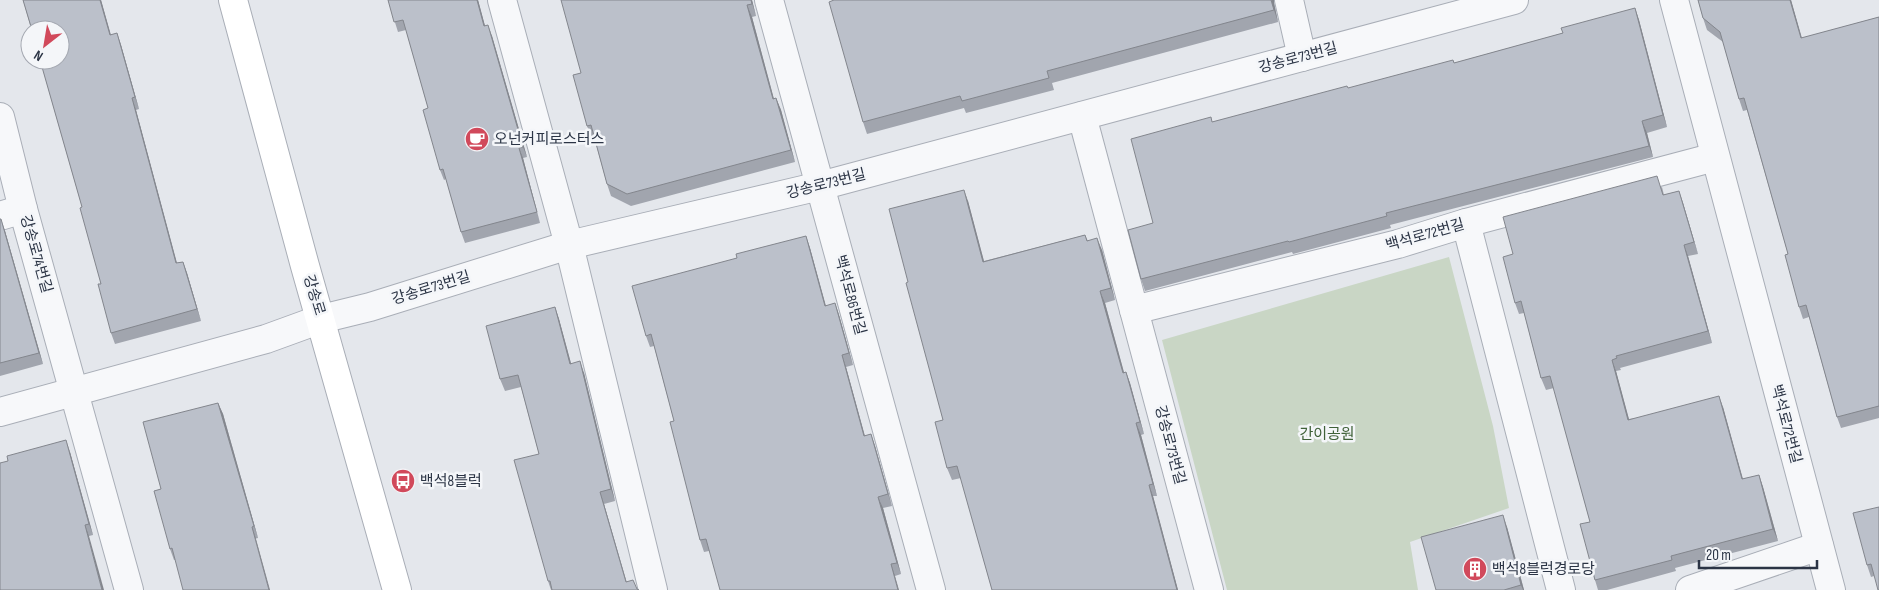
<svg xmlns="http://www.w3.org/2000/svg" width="1879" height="590" font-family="'Sofia Sans Condensed','Noto Sans KR',sans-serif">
<rect width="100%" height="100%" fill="#e4e7ec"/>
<path fill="#c9d6c5" d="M1449,257L1493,426L1509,508L1410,542L1418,590H1227L1162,340Z"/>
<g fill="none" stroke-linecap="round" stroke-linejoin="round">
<g stroke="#a9aeb7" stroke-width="30">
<g id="street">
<path d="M502,0L569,245L653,590"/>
<path d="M769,0L931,590"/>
<path d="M1289,0L1302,57"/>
<path d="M1674,0L1831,590"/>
<path d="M1082,116L1209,590"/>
<path d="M0,117L23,209L129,590"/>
<path d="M0,216L23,209"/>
<path d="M1466,223L1561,590"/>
<path d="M1134,310L1398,244L1466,223L1715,157"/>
<path d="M0,412L266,339L321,319L370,307L569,245L820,186L1514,0"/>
<path d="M1690,590L1819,546"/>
</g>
</g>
<g stroke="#a9aeb7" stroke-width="30">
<path id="secondary" d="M233,0L305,266L397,590"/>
</g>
<use href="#street" stroke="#f7f8fa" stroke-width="28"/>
<use href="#secondary" stroke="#fff" stroke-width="28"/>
</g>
<g fill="#a1a5ae">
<path d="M23,0H101L111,35L117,33L121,45L139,109L136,110L177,263L183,262L187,273L201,321L115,344L111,333L101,284L82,207Z"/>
<path d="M388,0H478L485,26L492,36L527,157L523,158L540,223L465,243L461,232L446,179L444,180L440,170L428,108L406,30L398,32Z"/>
<path d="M752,0L756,16L752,17L774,99L776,98L781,110L795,162L631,206L611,196L607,184L594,137L592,138L587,126L581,73Z"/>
<path d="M1698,0H1791L1802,38L1879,17V418L1841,428L1837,417L1809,317L1803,319L1799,307L1788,254L1747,110L1743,111L1739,99L1723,42L1707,30L1703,18Z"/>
<path d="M1274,3L1278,22L1052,83L1054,90L966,113L964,108L867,134L863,122Z"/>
<path d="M1635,8L1639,20L1667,127L1647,133L1653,157L1390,225L1391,228L1293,254L1292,252L1145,291L1141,279L1153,223L1212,122L1454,63L1563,33Z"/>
<path d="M1662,187L1664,195L1679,191L1683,203L1698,254L1688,256L1712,343L1620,368L1621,370L1616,371L1629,419L1723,407L1743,479L1759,475L1763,487L1778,541L1675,568L1676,571L1607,590H1598L1595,580L1590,522L1554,388L1546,390L1541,378L1524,313L1519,314L1515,303L1513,254Z"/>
<path d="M968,201L984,261L1085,235L1088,241L1102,250L1115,300L1105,303L1124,372H1126L1130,383L1144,434L1141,435L1157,496H1153L1178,590H992L961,478L952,480L947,468L943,420L908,282Z"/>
<path d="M0,219L5,231L43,364L0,376Z"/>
<path d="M806,236L810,248L826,306L835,303L839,315L853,365L846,367L865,436L871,434L875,446L892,506L883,508L901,574L895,576L709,551L704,552L700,540L674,421L654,346L650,347L646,336L737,258Z"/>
<path d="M555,307L559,319L571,363L584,373L615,501L604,504L626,582L639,590H551L548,581L539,454L521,387L505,391L500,379Z"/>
<path d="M218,403L223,414L258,538L174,560L170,549L161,489Z"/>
<path d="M70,452L93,535L89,536L8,461Z"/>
<path d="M1879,507L1874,576L1871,577L1867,565Z"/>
<path d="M1507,527L1524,590H1436Z"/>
</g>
<g fill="#83868d">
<path d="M100,0H101L114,47L110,35Z"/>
<path d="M477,0H478L488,37L484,26Z"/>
<path d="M751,0H752L756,16Z"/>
<path d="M1271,0H1274V3L1278,22L1274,10Z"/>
<path d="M1790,0H1791L1805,50L1801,38Z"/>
<path d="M747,5L752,17L777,111L773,99Z"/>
<path d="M1635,8L1639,20L1667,127L1663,115Z"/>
<path d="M488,25L492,36L527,157L523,147Z"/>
<path d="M117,33L121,45L139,109L135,97Z"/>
<path d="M132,98L136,110L180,275L176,263Z"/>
<path d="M776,98L781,110L795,162L791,150Z"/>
<path d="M1642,121L1647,133L1653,157L1649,146Z"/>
<path d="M519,148L523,158L540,223L537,212Z"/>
<path d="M964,190L968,201L987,273L983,262Z"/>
<path d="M1679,191L1683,203L1698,254L1694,242Z"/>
<path d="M1,219L5,231L43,364L39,353Z"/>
<path d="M806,236L810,248L829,318L825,306Z"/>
<path d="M1097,238L1102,250L1115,300L1111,288Z"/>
<path d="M1684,245L1688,256L1712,343L1708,331Z"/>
<path d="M183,262L187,273L201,321L197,309Z"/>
<path d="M1100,291L1105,303L1127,384L1123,373Z"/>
<path d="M835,303L839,315L853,365L849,353Z"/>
<path d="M555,307L559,319L574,375L570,364Z"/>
<path d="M842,355L846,367L868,448L864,436Z"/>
<path d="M1612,360L1616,371L1632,431L1628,420Z"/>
<path d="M580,361L584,373L615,501L611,489Z"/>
<path d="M1126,372L1130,383L1144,434L1140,422Z"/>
<path d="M1719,396L1723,407L1746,491L1742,479Z"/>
<path d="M218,403L223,414L258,538L254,526Z"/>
<path d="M1136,423L1141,435L1157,496L1153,484Z"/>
<path d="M871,434L875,446L892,506L888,494Z"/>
<path d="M66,440L70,452L93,535L89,524Z"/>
<path d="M1759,475L1763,487L1778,541L1773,529Z"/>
<path d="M1149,485L1153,496L1178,590H1177Z"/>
<path d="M600,492L604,504L629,590L626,582Z"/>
<path d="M878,497L883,508L901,574L897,563Z"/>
<path d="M1503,515L1507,527L1524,590H1523L1521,585Z"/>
<path d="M85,525L89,536L104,590H102Z"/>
<path d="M252,527L256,539L270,590H269Z"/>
<path d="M891,564L895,576L899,590H898Z"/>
</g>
<g fill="#bbc0ca" stroke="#83868d">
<path d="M23,0H100L110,35L117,33L135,97L132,98L176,263L183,262L197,309L111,333L98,284H101L80,208L82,207L40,60H60V30H32Z"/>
<path d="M388,0H477L484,26L488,25L523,147L519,148L537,212L461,232L443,169L440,170L423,110L428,108L403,20L394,22Z"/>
<path d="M561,0H751L752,4L747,5L773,99L776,98L791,150L627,194L607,184L591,125L587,126L573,75L581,73Z"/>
<path d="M834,0H1271L1274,10L1047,71L1049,78L962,101L960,96L863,122L829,2Z"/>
<path d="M1698,0H1790L1801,38L1879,17V406L1837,417L1806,305L1799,307L1785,255L1788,254L1744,98L1739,99L1720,32L1703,18Z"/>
<path d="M1635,8L1663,115L1642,121L1649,146L1386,213L1387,216L1289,242L1288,241L1141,279L1128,230L1153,223L1131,139L1211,117L1212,122L1347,86L1348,88L1453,60L1454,63L1563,33L1561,28Z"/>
<path d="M1657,176L1663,195L1679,191L1694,242L1684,245L1708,331L1616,356L1617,358L1612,360L1628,420L1719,396L1742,479L1759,475L1773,529L1671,556L1672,560L1595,580L1580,524L1590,522L1550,376L1541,378L1521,301L1515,303L1503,257L1513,254L1503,217Z"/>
<path d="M964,190L983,262L1085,235L1087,241L1097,238L1111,288L1100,291L1123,373L1126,372L1140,422L1136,423L1153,484L1149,485L1177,590H992L957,466L947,468L935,422L943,420L906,283L908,282L889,209Z"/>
<path d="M0,219H1L39,353L0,363Z"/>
<path d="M806,236L825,306L835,303L849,353L842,355L864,436L871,434L888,494L878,497L897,563L891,564L898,590H720L706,539L700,540L670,422L674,421L651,334L646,336L632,286L737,258L736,254Z"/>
<path d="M555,307L570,364L580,361L611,489L600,492L626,582L633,580L637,589L639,590H552L550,581H548L514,460L539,454L518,375L500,379L486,326Z"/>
<path d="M218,403L254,526L252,527L269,590H183L172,548L170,549L154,491L161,489L143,422Z"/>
<path d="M66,440L89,524L85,525L102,590H0V463L8,461L7,456Z"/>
<path d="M1879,507V590H1878L1871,564L1867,565L1853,513Z"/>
<path d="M1503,515L1521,585L1504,590H1436L1421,537Z"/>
</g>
<defs>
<g id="cafe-disc" transform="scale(1.25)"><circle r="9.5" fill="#d1495b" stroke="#f4f6f9"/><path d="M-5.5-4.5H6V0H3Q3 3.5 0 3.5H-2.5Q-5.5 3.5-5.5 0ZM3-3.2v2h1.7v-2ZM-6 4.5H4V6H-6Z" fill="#fff"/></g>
<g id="bus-disc" transform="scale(1.25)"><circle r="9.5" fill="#d1495b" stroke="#f4f6f9"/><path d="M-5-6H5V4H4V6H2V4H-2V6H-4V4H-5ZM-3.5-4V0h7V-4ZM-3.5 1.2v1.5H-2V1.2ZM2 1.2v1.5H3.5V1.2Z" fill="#fff"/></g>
<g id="building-disc" transform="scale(1.25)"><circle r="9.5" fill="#d1495b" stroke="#f4f6f9"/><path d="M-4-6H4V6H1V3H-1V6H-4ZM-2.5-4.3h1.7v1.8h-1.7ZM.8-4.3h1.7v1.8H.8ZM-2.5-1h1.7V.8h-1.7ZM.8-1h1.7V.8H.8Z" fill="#fff"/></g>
</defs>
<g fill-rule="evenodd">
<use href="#cafe-disc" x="477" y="139"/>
<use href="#bus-disc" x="403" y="481"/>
<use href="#building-disc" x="1475" y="569"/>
</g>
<g text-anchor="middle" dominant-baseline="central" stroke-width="5" stroke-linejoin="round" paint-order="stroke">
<g font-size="15" fill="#2b3445" stroke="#f4f6f9">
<text transform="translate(1298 58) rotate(-15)">강송로73번길</text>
<text transform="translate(826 184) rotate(-14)">강송로73번길</text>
<text transform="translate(1425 235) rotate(-16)">백석로72번길</text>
<text transform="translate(36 254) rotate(74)">강송로74번길</text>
<text transform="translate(431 288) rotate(-17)">강송로73번길</text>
<text transform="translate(314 295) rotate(73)">강송로</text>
<text transform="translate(850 295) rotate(75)">백석로86번길</text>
<text transform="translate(1786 424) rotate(75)">백석로72번길</text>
<text transform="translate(1170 445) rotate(75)">강송로73번길</text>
</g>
<g font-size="15" fill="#2b3445" stroke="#f4f6f9" text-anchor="start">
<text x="494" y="139">오넌커피로스터스</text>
<text x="420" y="481">백석8블럭</text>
<text x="1492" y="569">백석8블럭경로당</text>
</g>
<g font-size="15" fill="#3f6138" stroke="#f4f6f9">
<text x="1327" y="434">간이공원</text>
</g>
</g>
<g transform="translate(45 45) rotate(211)"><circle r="24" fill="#f4f6f9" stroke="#a4a8b1"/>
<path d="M0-4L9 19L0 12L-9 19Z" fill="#d1495b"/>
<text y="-8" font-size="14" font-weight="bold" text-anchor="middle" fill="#2b3445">N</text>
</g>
<path d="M1699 560v8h118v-8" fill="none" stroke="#2b3445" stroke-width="2.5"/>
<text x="1706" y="560" font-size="15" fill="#2b3445" stroke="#f4f6f9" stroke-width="4" paint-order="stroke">20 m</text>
</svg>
